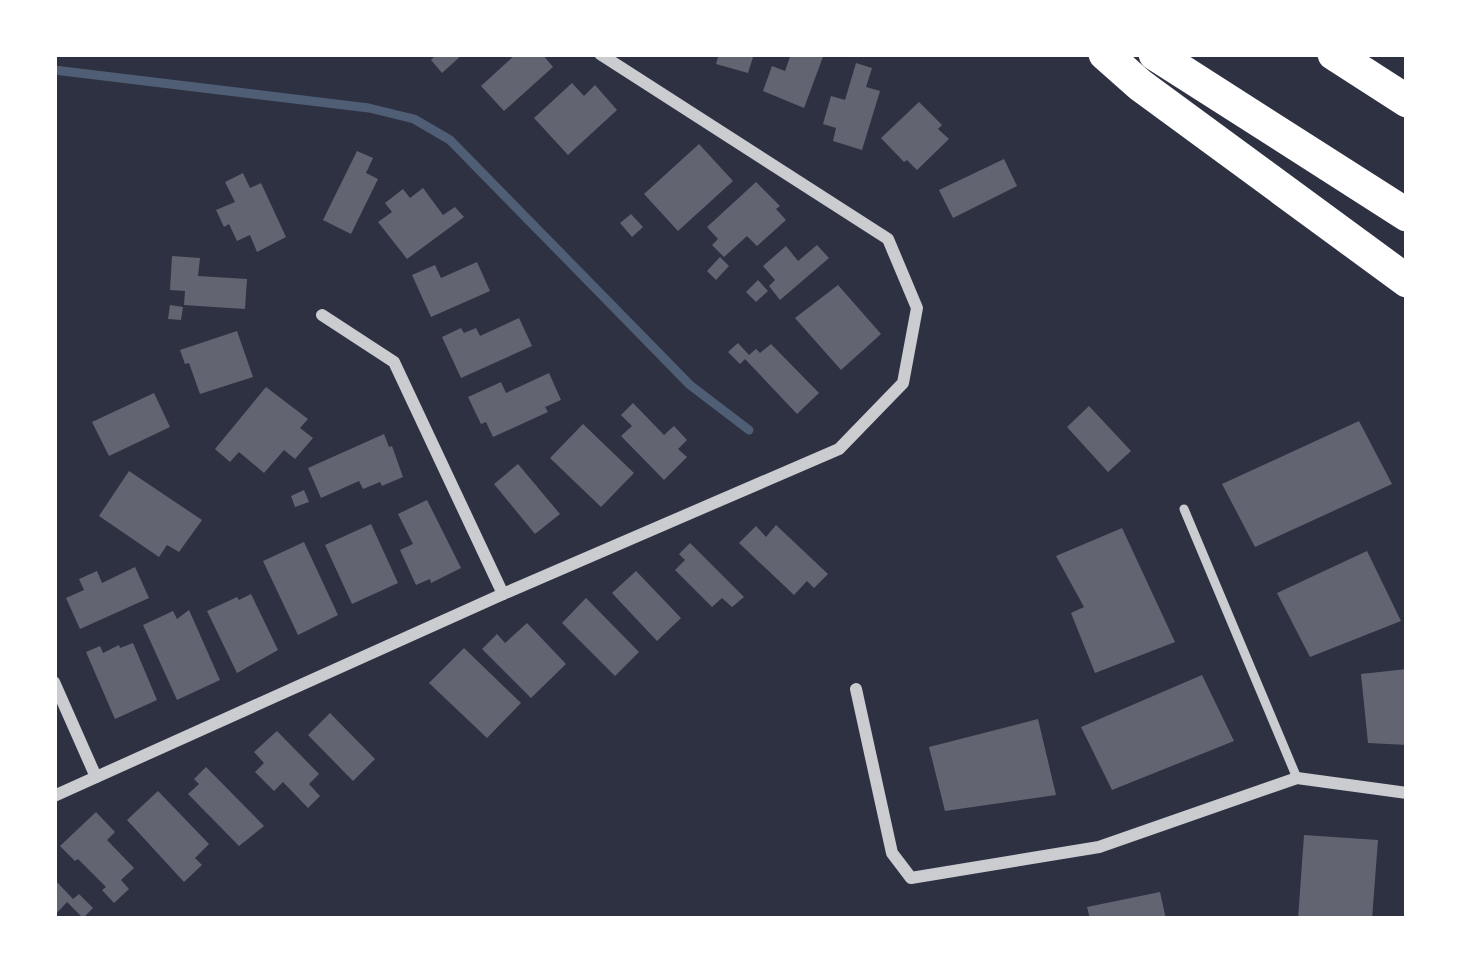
<svg xmlns="http://www.w3.org/2000/svg" width="1461" height="973" font-family="Helvetica,sans-serif">
<rect width="100%" height="100%" fill="#2d3142"/>
<g fill="none" stroke-linecap="round" stroke-linejoin="round">
<path stroke="#4f5d75" stroke-width="9" d="M54,70L369,108L414,119L450,140L690,385L749,430"/>
</g>
<g fill="#626471">
<path d="M437,54H463L442,73L431,60Z"/>
<path d="M516,54H542L553,67L504,111L481,86Z"/>
<path d="M719,54H754L748,73L716,64Z"/>
<path d="M791,54H824L804,108L763,91L772,66L785,71Z"/>
<path d="M856,63L872,68L866,87L880,91L862,150L833,141L836,128L823,124L831,96L845,100Z"/>
<path d="M572,83L584,96L595,85L617,110L568,155L534,118Z"/>
<path d="M919,102L942,125L938,129L949,139L917,170L907,160L904,162L881,138Z"/>
<path d="M699,144L733,181L678,231L644,194Z"/>
<path d="M357,151L373,158L366,173L378,179L351,234L323,220Z"/>
<path d="M1004,159L1017,186L953,218L939,190Z"/>
<path d="M243,173L250,188L261,183L286,237L257,252L250,235L237,241L229,224L224,227L216,210L235,202L225,182Z"/>
<path d="M756,182L780,206L776,209L786,220L757,246L747,236L724,257L712,245L718,239L707,227Z"/>
<path d="M423,188L443,215L455,207L464,217L407,259L378,222L392,212L385,203L403,189L410,198Z"/>
<path d="M631,214L643,227L632,237L620,223Z"/>
<path d="M817,245L829,258L780,300L769,286L775,280L763,266L786,246L798,261Z"/>
<path d="M172,256L200,258L198,276L247,279L245,309L184,305L185,291L170,290Z"/>
<path d="M720,257L729,266L716,280L707,271Z"/>
<path d="M477,262L490,291L431,317L412,275L435,265L441,278Z"/>
<path d="M758,280L768,291L756,302L746,292Z"/>
<path d="M838,285L881,334L841,370L795,318Z"/>
<path d="M170,305L183,307L181,320L168,319Z"/>
<path d="M519,318L532,346L461,378L442,337L461,328L464,333L476,328L480,336Z"/>
<path d="M237,331L253,377L200,394L189,363L185,364L180,350Z"/>
<path d="M738,343L749,355L756,349L760,353L771,344L819,393L797,414L745,359L740,364L728,352Z"/>
<path d="M549,373L561,400L545,407L548,412L493,437L486,422L481,424L468,397L501,382L506,393Z"/>
<path d="M266,387L308,419L300,428L313,438L295,459L284,450L264,473L239,452L230,462L215,449Z"/>
<path d="M154,393L170,427L109,456L92,422Z"/>
<path d="M633,403L664,435L674,426L687,440L678,449L687,457L664,480L621,436L632,426L621,415Z"/>
<path d="M1089,406L1131,451L1108,472L1067,427Z"/>
<path d="M1359,421L1392,484L1255,547L1222,484Z"/>
<path d="M583,424L634,473L601,507L550,458Z"/>
<path d="M384,434L389,447L392,446L403,477L382,486L380,482L363,489L359,481L321,498L308,468Z"/>
<path d="M518,464L560,514L535,534L494,484Z"/>
<path d="M129,471L202,520L179,552L167,545L159,557L99,516Z"/>
<path d="M304,490L309,502L295,507L291,496Z"/>
<path d="M427,500L461,568L431,583L430,579L416,585L400,550L413,544L398,514Z"/>
<path d="M371,524L398,583L352,604L325,545Z"/>
<path d="M776,525L828,574L814,588L807,581L794,595L739,543L756,526L766,537Z"/>
<path d="M1122,528L1175,642L1095,673L1071,613L1084,607L1056,556Z"/>
<path d="M304,542L338,615L298,635L263,561Z"/>
<path d="M690,543L744,597L732,607L722,598L712,607L675,570L685,560L679,554Z"/>
<path d="M1367,551L1401,621L1310,657L1277,593Z"/>
<path d="M135,567L149,598L80,629L66,598L84,590L79,579L97,571L102,583Z"/>
<path d="M636,571L681,618L657,641L612,593Z"/>
<path d="M251,594L278,650L237,673L207,611L237,597L239,600Z"/>
<path d="M586,598L639,652L615,676L562,623Z"/>
<path d="M189,610L220,680L177,700L143,625L173,611L177,619Z"/>
<path d="M527,623L566,664L531,698L482,649L497,634L505,643Z"/>
<path d="M133,643L157,700L115,719L86,652L100,646L103,653L119,645L120,648Z"/>
<path d="M464,648L521,703L487,738L429,683Z"/>
<path d="M1407,669V745L1368,743L1361,674Z"/>
<path d="M1202,675L1234,741L1112,790L1081,727Z"/>
<path d="M330,713L375,759L353,781L308,735Z"/>
<path d="M1038,719L1056,795L945,811L929,747Z"/>
<path d="M277,731L319,774L309,784L320,796L308,808L283,782L274,791L255,772L264,763L254,752Z"/>
<path d="M206,767L264,826L239,846L188,794L199,784L194,779Z"/>
<path d="M158,791L209,844L195,858L202,865L184,882L127,820Z"/>
<path d="M96,812L115,832L107,840L134,868L121,880L129,889L114,903L102,890L106,887L78,859L75,861L60,846Z"/>
<path d="M1304,835L1378,840L1372,919H1298Z"/>
<path d="M54,879L73,899L79,894L93,908L83,918L67,902L54,916Z"/>
<path d="M1160,892L1166,919H1090L1087,907Z"/>
</g>
<g fill="none" stroke-linecap="round" stroke-linejoin="round">
<path stroke="#caccd0" stroke-width="9" d="M1184,509L1297,778"/>
<g stroke="#caccd0" stroke-width="12">
<path d="M322,315L394,362L503,594"/>
<path d="M54,682L96,777"/>
<path d="M856,689L892,853L911,878L1099,847L1297,778L1407,793"/>
<path d="M54,796L503,594L839,449L903,383L917,308L888,239L600,54"/>
</g>
<g stroke="#fff" stroke-width="33">
<path d="M1105,54L1140,85L1407,281"/>
<path d="M1155,54L1407,215"/>
<path d="M1334,54L1407,101"/>
</g>
</g>
<rect width="1461" height="973" fill="none" stroke="#ffffff" stroke-width="114"/>
</svg>
